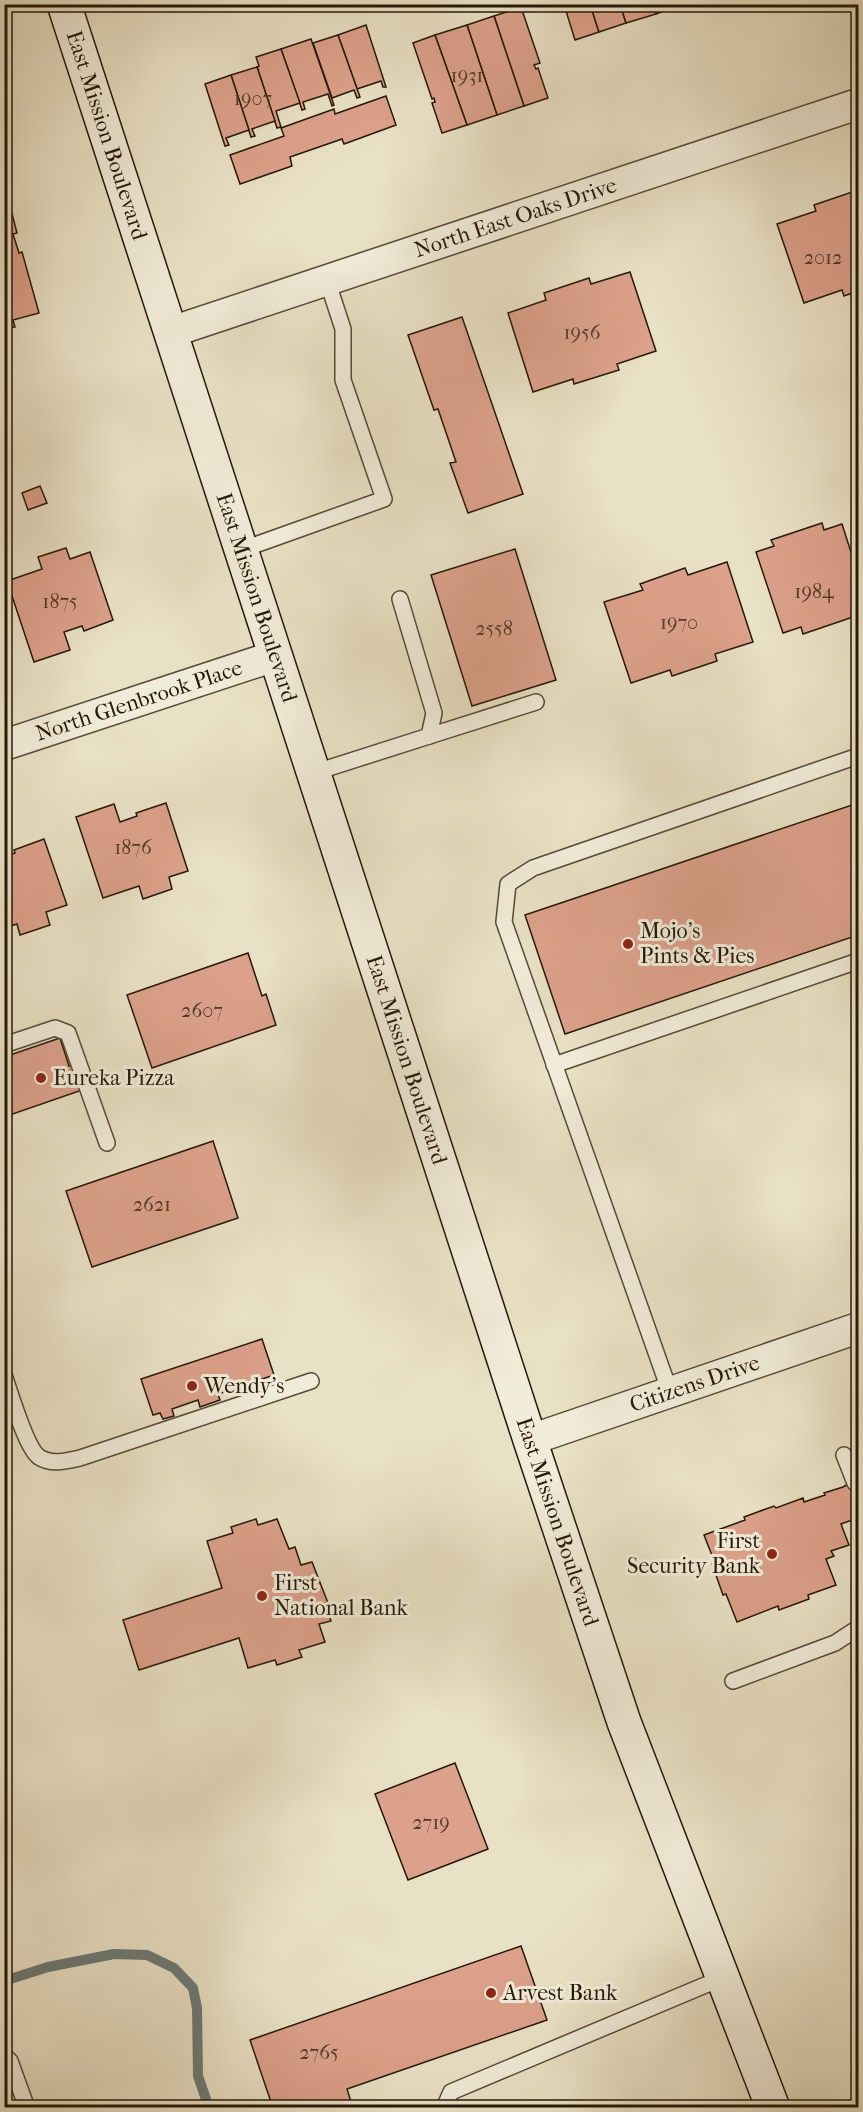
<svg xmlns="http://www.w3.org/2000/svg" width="863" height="2112" font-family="'IM FELL French Canon',serif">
<rect width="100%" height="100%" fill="#e9e1c5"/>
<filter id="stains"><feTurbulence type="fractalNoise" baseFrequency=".00333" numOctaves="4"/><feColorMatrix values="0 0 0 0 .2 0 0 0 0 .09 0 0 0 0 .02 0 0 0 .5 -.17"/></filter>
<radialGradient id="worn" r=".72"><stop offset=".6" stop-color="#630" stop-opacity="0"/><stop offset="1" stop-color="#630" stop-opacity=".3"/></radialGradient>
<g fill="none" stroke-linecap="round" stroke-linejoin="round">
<path stroke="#6c7a75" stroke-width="10" d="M4,1981L48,1967L114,1954L147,1955L174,1968L193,1988L197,2008L198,2076L209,2108"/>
</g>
<g fill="#dca18b" stroke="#251808" stroke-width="1.5">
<path d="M562,4H590L599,32L575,40L566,11L567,6L563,7Z"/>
<path d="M590,4H620L626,23L599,32Z"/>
<path d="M620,4H653L656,14L626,23Z"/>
<path d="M653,4H681V5L656,14Z"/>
<path d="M521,7L540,63L534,65L536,69L538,68L548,98L524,106L494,16Z"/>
<path d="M494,16L524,106L497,115L467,25Z"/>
<path d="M366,25L386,87H383L381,81L357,89L338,35Z"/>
<path d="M467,25L497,115L467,125L435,35Z"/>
<path d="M338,35L360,97L357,98L354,90L332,98L313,43Z"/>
<path d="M435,35L467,125L442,133L432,103L435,102L434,98L432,99L413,43Z"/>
<path d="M311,39L334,105L332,106L328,94L303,102L305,109L302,110L281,49Z"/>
<path d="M281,49L300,103L276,111L281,127L277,128L257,67L259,66L256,57Z"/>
<path d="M257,67L275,121L252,129L255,136L251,137L231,75Z"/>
<path d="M231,75L249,130L226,138L229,145L225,146L205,84Z"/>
<path d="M386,96L396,125L344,144L342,139L290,157L292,166L240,184L230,155L284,136L281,128L334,109L335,114Z"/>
<path d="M858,190V291L844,296L842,290L804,303L777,224L816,211L814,205Z"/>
<path d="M4,194H7L17,233L13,234L19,253L22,252L39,313L13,320L15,327L4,329Z"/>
<path d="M630,272L656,351L617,364L619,370L574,384L573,379L533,392L508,313L546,300L544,293L589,278L591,284Z"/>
<path d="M462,317L523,494L468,513L450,463L456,462L438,409L434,410L408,335Z"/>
<path d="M40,486L47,503L28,510L22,493Z"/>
<path d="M822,523L824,530L842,524L858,574V608L851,610L853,617L803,634L801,627L783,633L756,552L774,546L771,540Z"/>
<path d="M66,548L70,559L90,552L113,620L84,631L82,626L64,632L70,650L34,662L7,581L42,569L38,557Z"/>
<path d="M515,549L556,680L472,706L431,575Z"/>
<path d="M727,562L753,642L715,654L717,661L672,676L670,670L631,683L604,602L643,590L640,584L685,568L688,575Z"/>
<path d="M166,803L188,871L169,877L172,889L143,899L139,886L103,898L76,817L114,804L120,822L137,816L136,813Z"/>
<path d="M858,803V935L565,1034L525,915Z"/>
<path d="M44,839L67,905L46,912L50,925L20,935L17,924L4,928V863L8,861L6,856L15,853L14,850Z"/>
<path d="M248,953L262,996L266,994L276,1025L152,1068L127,995Z"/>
<path d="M60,1038L69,1066L74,1064L82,1090L4,1117V1057Z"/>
<path d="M213,1141L238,1218L92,1267L66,1191Z"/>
<path d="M262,1339L274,1375L218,1394L220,1400L200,1407L198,1400L172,1409L174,1416L163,1419L160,1413L153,1415L141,1379Z"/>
<path d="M858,1482V1518L841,1524L849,1545L831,1551L834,1556L826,1559L836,1585L808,1595L809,1599L779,1610L778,1606L737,1622L726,1594L723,1595L712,1564L715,1563L704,1535L745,1520L744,1517L774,1506L776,1508L803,1498L804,1502L825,1495L824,1493L843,1487L848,1484Z"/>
<path d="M256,1519L258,1525L277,1519L289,1549L295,1547L301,1565L312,1562L328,1603H325L331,1621L319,1624L325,1642L299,1650L302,1657L277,1665L275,1660L248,1668L239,1638L139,1670L123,1620L222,1588L207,1541L233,1533L231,1527Z"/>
<path d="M455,1763L488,1849L408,1880L375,1794Z"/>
<path d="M521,1946L547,2020L347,2089L353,2108H273L250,2040Z"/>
</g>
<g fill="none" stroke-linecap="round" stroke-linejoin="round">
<g stroke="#564a37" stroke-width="18">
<g id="service">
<path d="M241,550L384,499L343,380V329L327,280"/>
<path d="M429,736L536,702"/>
<path d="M313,773L429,736L434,713L400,599"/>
<path d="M4,1045L55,1028L68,1033L107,1143"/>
<path d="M554,1065L858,961"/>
<path d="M4,1375C10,1392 26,1448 39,1457C51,1465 67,1461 80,1458L311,1381"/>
<path d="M670,1392L504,922L508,884L533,868L858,756"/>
<path d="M844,1455L855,1483"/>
<path d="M733,1681L835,1643L858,1628"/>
<path d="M4,2055L10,2061L27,2108"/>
<path d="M444,2108L451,2092L722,1978"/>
</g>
</g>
<g stroke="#564a37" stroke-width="33">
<g id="minor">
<path id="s1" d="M171,332L858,104"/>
<path id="s2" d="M4,745L275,656"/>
<path id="s3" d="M530,1440L858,1328"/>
</g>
</g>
<g stroke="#251808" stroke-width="36">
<g id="secondary">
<path id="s4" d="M64,4L530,1440L624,1722L773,2108"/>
</g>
</g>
<use href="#service" stroke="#f1ecd9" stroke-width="15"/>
<use href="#minor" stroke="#f1ecd9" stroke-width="30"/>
<use href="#secondary" stroke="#f1ecd9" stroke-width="33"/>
</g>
<g fill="#8f2418" stroke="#f1ecd9" stroke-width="2">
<circle cx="628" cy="944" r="6"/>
<circle cx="41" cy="1078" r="6"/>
<circle cx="192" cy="1386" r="6"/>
<circle cx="772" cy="1554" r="6"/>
<circle cx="262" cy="1596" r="6"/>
<circle cx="491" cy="1993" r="6"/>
</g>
<g text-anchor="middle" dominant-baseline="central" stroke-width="6" stroke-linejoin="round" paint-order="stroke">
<g font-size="20" fill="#533a29">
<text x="467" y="75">1931</text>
<text x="253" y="98">1907</text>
<text x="823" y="257">2012</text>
<text x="582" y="332">1956</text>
<text x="814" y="591">1984</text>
<text x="60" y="601">1875</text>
<text x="679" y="622">1970</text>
<text x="494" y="628">2558</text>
<text x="133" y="847">1876</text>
<text x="202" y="1010">2607</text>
<text x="152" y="1204">2621</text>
<text x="431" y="1822">2719</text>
<text x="319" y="2052">2765</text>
</g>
<g font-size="22" fill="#251808" stroke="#f1ecd9">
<text stroke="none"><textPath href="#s4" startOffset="138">East Mission Boulevard</textPath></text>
<text stroke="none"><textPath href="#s1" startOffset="363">North East Oaks Drive</textPath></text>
<text stroke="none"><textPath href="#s4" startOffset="624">East Mission Boulevard</textPath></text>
<text stroke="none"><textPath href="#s2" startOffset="142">North Glenbrook Place</textPath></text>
<text stroke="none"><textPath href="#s4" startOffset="1110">East Mission Boulevard</textPath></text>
<text stroke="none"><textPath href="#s3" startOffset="174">Citizens Drive</textPath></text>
<text stroke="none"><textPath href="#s4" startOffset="1596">East Mission Boulevard</textPath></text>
</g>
<g font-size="22" fill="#251808" stroke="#f1ecd9" text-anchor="start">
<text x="640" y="931">Mojo's<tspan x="640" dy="25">Pints &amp; Pies</tspan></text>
<text x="53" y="1078">Eureka Pizza</text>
<text x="204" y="1386">Wendy's</text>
<text x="760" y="1541" text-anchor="end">First<tspan x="760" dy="25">Security Bank</tspan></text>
<text x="274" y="1583">First<tspan x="274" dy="25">National Bank</tspan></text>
<text x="503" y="1993">Arvest Bank</text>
</g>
</g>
<rect width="863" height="2112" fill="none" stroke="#e9e1c5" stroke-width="24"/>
<rect x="6" y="6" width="851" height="2100" fill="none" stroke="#251808" stroke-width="3"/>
<rect x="12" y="12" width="839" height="2088" fill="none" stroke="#251808" stroke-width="1.5"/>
<rect width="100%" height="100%" filter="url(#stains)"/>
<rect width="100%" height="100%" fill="url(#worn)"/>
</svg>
